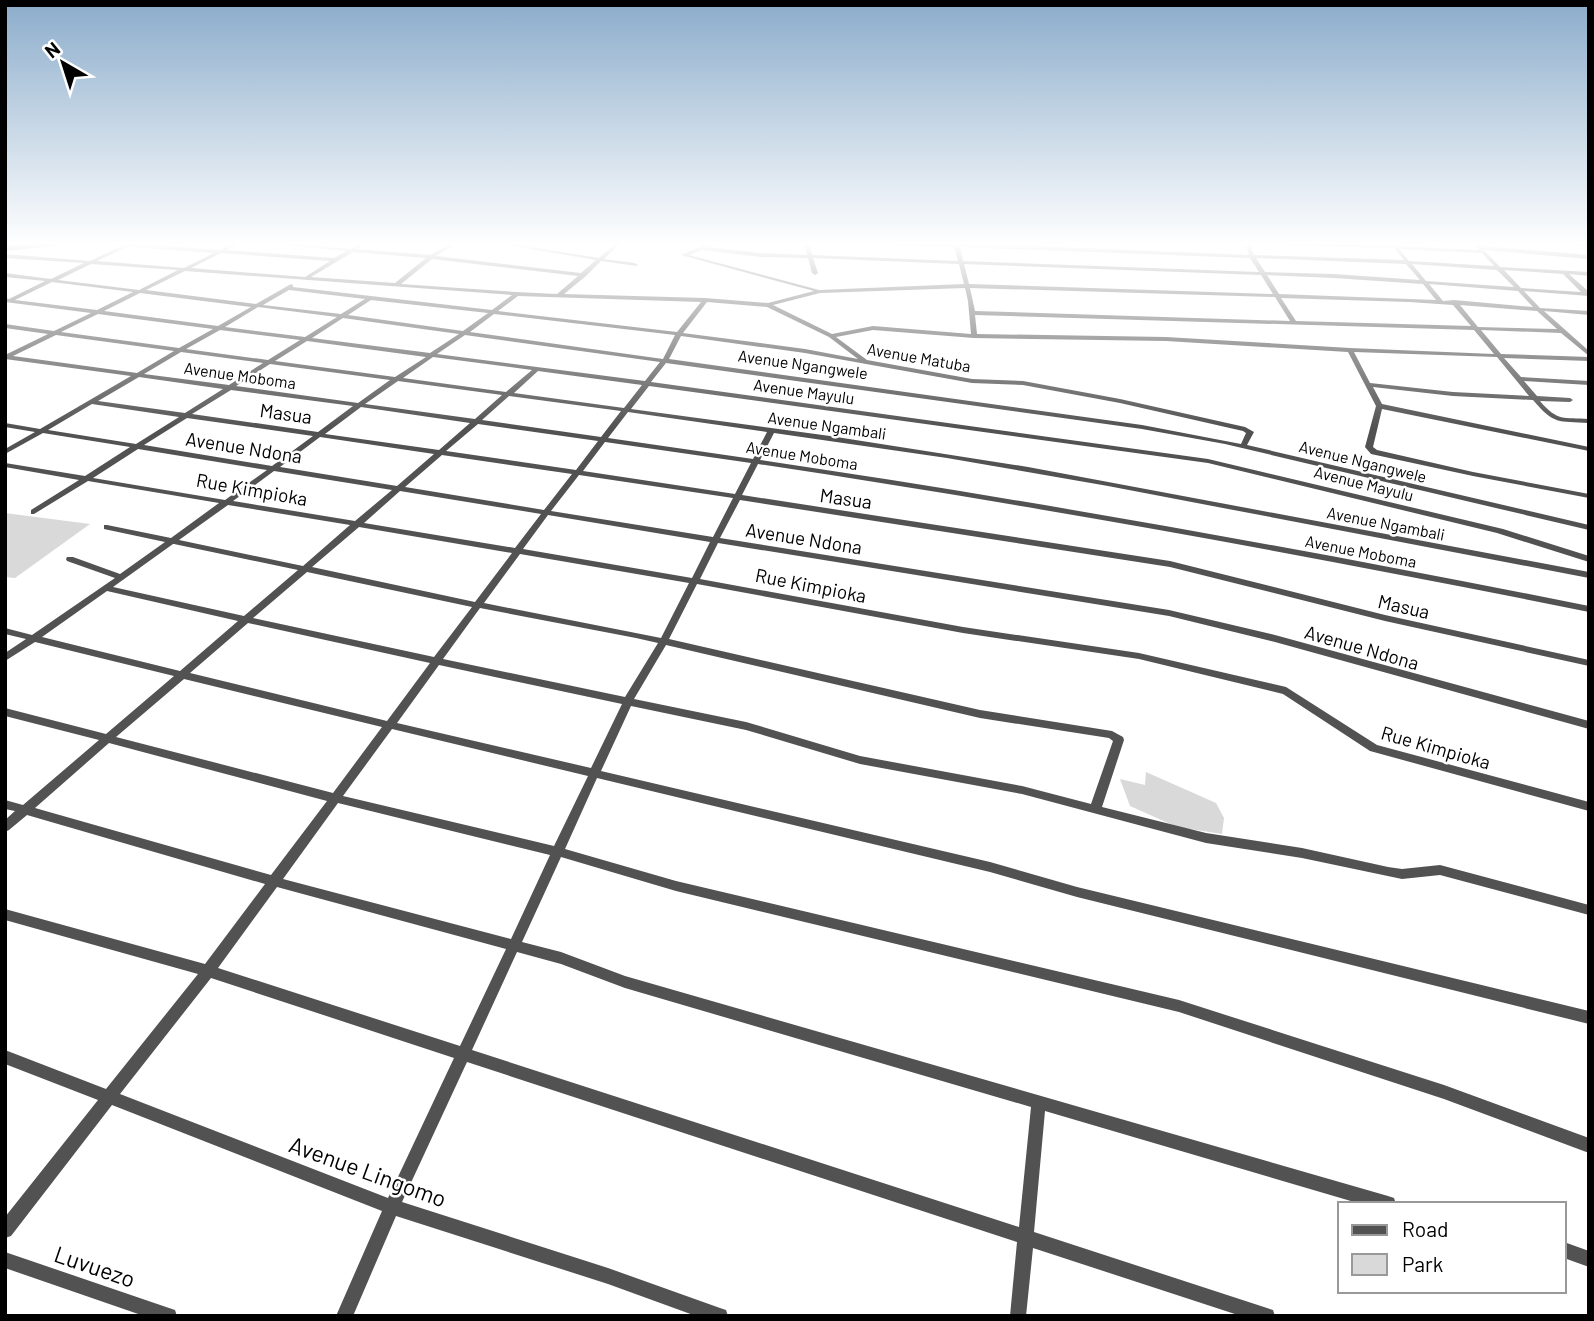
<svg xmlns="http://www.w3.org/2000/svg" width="1594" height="1321" font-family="Barlow,sans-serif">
<rect width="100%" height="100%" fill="#fff"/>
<g fill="#d9d9d9">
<path d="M5,513L90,524L15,578L5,577Z"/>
<path d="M1146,772L1216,803L1224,818L1222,834L1177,827L1130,806L1120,779L1145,785Z"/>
</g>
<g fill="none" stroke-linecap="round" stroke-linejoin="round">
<g stroke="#dbdbdb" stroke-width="3">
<path id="trunk" d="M43,243H75L5,251V246Z"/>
</g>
<g fill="#525252" fill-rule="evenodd">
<path d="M128,243L220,250L234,243H240L227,250L334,258L346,251L263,243H284L351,249L360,243H366L357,249L430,255L452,243H458L436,256L581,273L596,260L494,243H506L599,258L616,243H621L604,259L635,263L638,265L637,266L601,261L586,276L564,294L705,298L768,303L814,291L681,255L709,243H716L708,247L761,253L807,255L804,243H809L812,255L958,261L954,247L886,245L884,243H959L1249,255L1245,243H1250L1254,255L1404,260L1394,248L1267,245L1265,243L1391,245L1390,243H1395L1397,246L1479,250L1473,243H1478L1481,246L1589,255V259L1484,250L1500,267L1589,272V276L1569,274L1589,292V296L1524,291L1540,308L1589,311V315L1544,311L1589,351V356L1561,333L1481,330L1501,354L1589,357V361L1504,358L1521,377L1589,381V385L1524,381L1537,396L1570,398L1573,400L1570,402L1540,401C1558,422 1563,417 1589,419V423C1558,421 1554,425 1533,400L1453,396L1373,387L1382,404L1589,447V451L1382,409L1373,447L1377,450L1473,472L1589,494V498L1473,476L1371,454L1365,447L1376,406L1348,352L1166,341L974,338L873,330L836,337L867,360L972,379L1023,381L1120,399L1245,427L1254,432L1247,445L1589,525V530L1225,444L1142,429L666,363L651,382L1208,459L1503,529L1589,556V562L1497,533L1208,463L649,386L631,409L830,436L1028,467L1589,572V578L1108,486L947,458L774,433L760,460C1037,501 1314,551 1589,606V612C1313,556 1036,506 758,464L742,495L1170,561L1385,615L1589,660V666L1385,621L1170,567L740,500L720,538L1169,610L1275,635L1589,721V729L1275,642L1169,616L718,543L700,579L963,627L1139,653L1286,687L1377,745L1589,802V811L1370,751L1283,694L1139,659L963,633L697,584L669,639L980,710L1112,731L1123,737L1124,740L1102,807L1206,833L1302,848L1388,867L1402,869L1440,865L1589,905V915L1440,875L1402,879L1302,858L1206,843L1022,794L860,764L746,730L631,706L601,771L990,862L1077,887L1589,1011V1024L1077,897L990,872L597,778L565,849L676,881L1179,1000L1444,1085L1589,1138V1153L1444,1099L1179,1012L676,891L561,857L522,942L561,952L625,976L1388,1196L1394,1198L1396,1204H1361L1045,1111L1034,1232L1267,1308L1273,1310L1275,1316H1241L1033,1248L1026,1316H1010L1017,1242L467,1062L402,1202L608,1268L720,1308L726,1310L728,1316H696L608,1284L396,1216L353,1316H336L382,1211L112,1105L11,1236L5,1238V1217L98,1100L5,1064V1050L106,1089L198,974L5,920V909L205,964L265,884L27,815L9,830L5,832V820L15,811L5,809V800L23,805L99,740L5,716V708L106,734L174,676L35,642L5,661V653L26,639L5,634V628L32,635L115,578L67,561L66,559L67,557H73L120,574L165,542L104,529V525H107L171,538L219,503L88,481L34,514H31V510L79,480L5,467V463L85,476L130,447L43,433L5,454V449L35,432L5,427V423L40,429L131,376L5,359V355L48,334L5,328V324L54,331L91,313L5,302V298L9,299L45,281L5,277V273L51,279L84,263L5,258V254L90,261ZM129,246L131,247L214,253L184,268L97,261ZM960,247L1250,258L1259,272L963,261ZM1399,249L1482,253L1494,266L1409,261ZM702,250L761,257L808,258L812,273L815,275L818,273L813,258L959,264L964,284L819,290L689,255ZM353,252L426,258L395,283L311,277ZM221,253L330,261L305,277L191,268ZM1256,258L1406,264L1420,280L1334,274L1265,272ZM432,259L578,276L557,294L517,292L401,284ZM91,264L178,270L139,290L58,280ZM964,264L1261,275L1273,294L969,284ZM1412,264L1497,270L1514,287L1426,281ZM1504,270L1563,274L1581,292L1521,288ZM185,271L512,295L492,310L293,287V285L291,284L256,304L146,290ZM1267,275L1334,278L1423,284L1436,300L1279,294ZM52,282L133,292L97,310L15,300ZM1429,284L1518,291L1533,307L1454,300L1443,301ZM965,288L968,301L971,334L873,326L832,334L773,305L820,293ZM970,288L1275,297L1290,321L975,311ZM289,290L365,299L341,314L263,305ZM140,293L251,307L218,326L104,311ZM518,296L701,302L677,332L498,311ZM1281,298L1409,302L1453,305L1471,326L1296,321ZM371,300L488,313L463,331L348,315ZM707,302L767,307L829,337L858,359L805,349L683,333ZM1460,305L1537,311L1557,329L1478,327ZM258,307L337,317L305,337L225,327ZM98,314L213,329L179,348L61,332ZM494,314L675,335L663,359L470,332ZM975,315L1474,330L1494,354L1350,348L1166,337L977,334ZM343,318L459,334L430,353L312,338ZM220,330L300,340L268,360L186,349ZM56,335L174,351L137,373L13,356ZM465,335L660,362L645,381L437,354ZM681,336L805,353L972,383L1023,385L1120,403L1243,431L1246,433L1241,444L1142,425L669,359ZM307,341L426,357L395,377L275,361ZM181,352L263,363L229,385L144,374ZM1354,352L1497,357L1529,396L1453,392L1370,383ZM433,357L532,370L506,392L403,378ZM270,364L390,380L358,403L236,386ZM538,371L642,385L624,408L514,393ZM139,377L223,389L185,413L98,401ZM398,381L502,395L475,419L365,404ZM231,390L353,406L318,432L192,414ZM509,396L621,411L601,437L482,420ZM92,404L179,417L136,444L48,430ZM361,407L470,423L439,450L325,434ZM628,412L767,432L753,459L608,438ZM187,418L313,436L272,466L144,445ZM478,424L598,441L576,470L446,451ZM320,437L434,454L397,486L280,467ZM605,442L751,463L735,494L583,471ZM138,449L267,470L225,500L93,478ZM442,455L572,474L544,510L405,487ZM274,471L392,490L355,521L233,501ZM579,475L733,498L713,537L551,511ZM400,491L541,514L515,548L364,523ZM228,505L350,525L303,566L179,540ZM548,515L710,542L692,578L523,549ZM359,527L512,553L475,602L312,567ZM173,544H174L298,570L244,616L113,587ZM520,554L689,583L661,638L484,603ZM307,572L472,607L434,657L253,618ZM107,591L238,621L180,671L42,637ZM480,608L636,638L658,643L625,697L443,659ZM248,623L430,663L387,721L190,673ZM666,645L980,718L1109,738L1113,741L1091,804L1022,786L860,756L746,722L634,699ZM439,665L622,704L591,768L397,723ZM184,679L382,727L333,793L116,737ZM392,729L588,776L554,846L343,796ZM109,743L327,801L271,875L35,808ZM338,803L550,855L511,939L283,879ZM277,887L506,949L460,1046L218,968ZM517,952L561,964L625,988L1031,1107L1019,1227L472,1050ZM211,978L454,1058L388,1198L120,1094Z"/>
<path d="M1562,243H1589V246L1564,245Z"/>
<path d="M1564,1242L1589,1251V1267L1564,1258Z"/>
<path d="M5,1252L169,1308L175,1310L177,1316H144L5,1268Z"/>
</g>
<use href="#trunk" fill="#000" fill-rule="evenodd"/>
</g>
<linearGradient id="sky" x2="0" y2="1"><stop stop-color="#8baccb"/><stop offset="0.57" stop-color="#fff"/><stop offset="1" stop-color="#fff" stop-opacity="0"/></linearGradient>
<rect width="1594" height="428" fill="url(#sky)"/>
<g text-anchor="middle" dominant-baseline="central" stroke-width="5" stroke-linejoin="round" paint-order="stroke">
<g font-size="16" fill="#000" stroke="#fff">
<text transform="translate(919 357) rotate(10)">Avenue Matuba</text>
<text transform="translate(803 364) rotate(8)">Avenue Ngangwele</text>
<text transform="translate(240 375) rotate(8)">Avenue Moboma</text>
<text transform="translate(804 391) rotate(8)">Avenue Mayulu</text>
<text transform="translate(827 425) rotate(8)">Avenue Ngambali</text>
<text transform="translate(802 455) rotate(9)">Avenue Moboma</text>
<text transform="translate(1363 461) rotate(14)">Avenue Ngangwele</text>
<text transform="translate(1364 483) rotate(14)">Avenue Mayulu</text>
<text transform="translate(1386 523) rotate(11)">Avenue Ngambali</text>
<text transform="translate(1361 551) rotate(11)">Avenue Moboma</text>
</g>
<g font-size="19" fill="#000" stroke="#fff">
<text transform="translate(286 413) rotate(8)">Masua</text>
<text transform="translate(244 447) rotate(9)">Avenue Ndona</text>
<text transform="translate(252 489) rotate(10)">Rue Kimpioka</text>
<text transform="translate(846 498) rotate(8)">Masua</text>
<text transform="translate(804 538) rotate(9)">Avenue Ndona</text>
<text transform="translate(811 585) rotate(11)">Rue Kimpioka</text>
<text transform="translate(1404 606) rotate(13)">Masua</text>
<text transform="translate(1362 647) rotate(16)">Avenue Ndona</text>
<text transform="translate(1436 747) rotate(16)">Rue Kimpioka</text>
</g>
<g font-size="23" fill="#000" stroke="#fff">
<text transform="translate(368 1171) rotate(20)">Avenue Lingomo</text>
<text transform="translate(95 1266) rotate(19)">Luvuezo</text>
</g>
</g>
<rect width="1594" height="1321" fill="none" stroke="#000000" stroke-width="14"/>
<rect x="1338" y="1202" width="228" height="91" fill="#ffffff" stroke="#999999" stroke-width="2"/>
<rect x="1352" y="1225" width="35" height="10" fill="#525252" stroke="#999999" stroke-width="2"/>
<text x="1402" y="1237" font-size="21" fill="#000000">Road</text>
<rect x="1352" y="1254" width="35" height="21" fill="#d9d9d9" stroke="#999999" stroke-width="2"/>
<text x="1402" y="1272" font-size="21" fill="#000000">Park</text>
<g transform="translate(63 63) rotate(321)" stroke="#ffffff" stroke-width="5" paint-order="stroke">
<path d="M0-5L12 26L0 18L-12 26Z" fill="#000000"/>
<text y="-10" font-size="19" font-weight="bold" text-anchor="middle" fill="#000000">N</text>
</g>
</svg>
